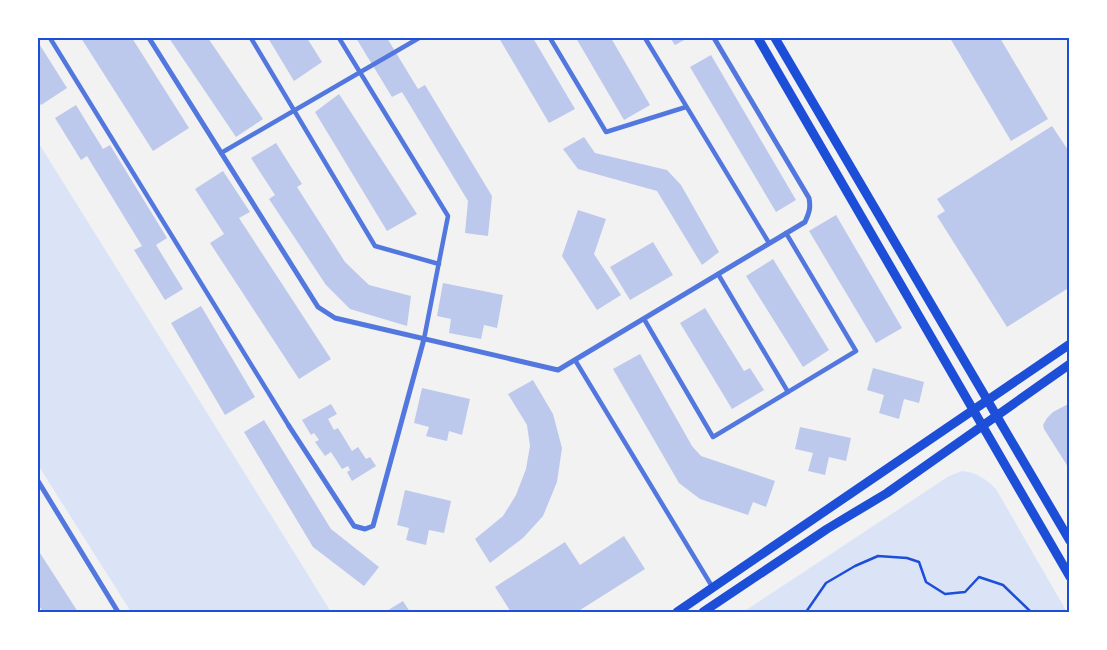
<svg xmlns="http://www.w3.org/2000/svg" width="1107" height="650" font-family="Mulish,sans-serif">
<rect width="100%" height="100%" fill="#f2f2f2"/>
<g fill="#dbe4f7">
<path d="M38,142L297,557L331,612H131L38,465Z"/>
<path d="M962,471C976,472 986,479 996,489L1067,612H743L949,476Z"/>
</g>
<g fill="#bdc9ec">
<path d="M81,38H132L189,128L153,151Z"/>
<path d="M169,38H208L263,119L236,137Z"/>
<path d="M268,38H307L322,62L294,81Z"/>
<path d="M356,38H387L418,89L425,85L492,196L488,236L465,233L468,201L402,92L392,97Z"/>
<path d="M499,38H533L575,109L549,123Z"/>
<path d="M576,38H611L650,105L624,120Z"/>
<path d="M670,38H688L675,45Z"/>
<path d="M950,38H1000L1048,119L1011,141Z"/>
<path d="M38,42L67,88L41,105L38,100Z"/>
<path d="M711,55L796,200L776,212L690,67Z"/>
<path d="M339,94L417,214L387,231L315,112Z"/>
<path d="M76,105L103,149L110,145L167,238L156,245L183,289L165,300L134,250L142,246L87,156L81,160L55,118Z"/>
<path d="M1052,126L1070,153V287L1007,327L937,216L945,211L937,199Z"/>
<path d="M584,137L595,153L667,170L681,185L719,252L702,265L657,191L578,169L563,149Z"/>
<path d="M276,143L302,184L297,187L345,262L369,285L411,296L407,326L350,309L326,285L269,199L275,195L251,158Z"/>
<path d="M223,171L250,212L239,218L331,359L299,379L210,243L224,234L195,189Z"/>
<path d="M578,210L606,219L594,254L621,295L597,310L562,256Z"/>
<path d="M836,215L902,328L876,343L809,231Z"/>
<path d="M653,242L673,275L630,300L610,267Z"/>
<path d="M773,259L829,350L803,367L746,276Z"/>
<path d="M443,283L503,295L497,328L484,325L481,339L449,333L451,319L437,316Z"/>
<path d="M201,306L255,397L225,415L171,323Z"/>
<path d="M705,308L744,371L750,368L764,390L732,409L680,323Z"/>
<path d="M640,354L692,446L701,456L775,481L766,507L753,502L748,515L700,499L679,483L613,369Z"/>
<path d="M873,368L924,382L919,403L904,399L899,419L879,413L884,395L867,390Z"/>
<path d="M533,380L553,414L562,448L557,482L543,516L523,538L490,563L475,539L503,516L516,495L526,469L530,446L527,425L508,394Z"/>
<path d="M422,388L470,399L462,435L449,431L447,441L426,436L429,427L414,423Z"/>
<path d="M1070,403V470L1044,429L1043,425L1047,418L1053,412Z"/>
<path d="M331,404L337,414L328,419L334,430L338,428L352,451L358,447L366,459L370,457L376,466L352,481L347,472L350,470L348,466L342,469L331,452L325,456L315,442L319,440L314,433L311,435L302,420Z"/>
<path d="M264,420L331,529L379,567L364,586L313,547L244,432Z"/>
<path d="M800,427L851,438L846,461L829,457L825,475L808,471L813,453L795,449Z"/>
<path d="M405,490L451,501L444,533L429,530L426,545L406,540L409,528L397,525Z"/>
<path d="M624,536L645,569L577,612H511L495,587L565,542L580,565Z"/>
<path d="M38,550L78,612H43L38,604Z"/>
<path d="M403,601L410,612H385Z"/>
</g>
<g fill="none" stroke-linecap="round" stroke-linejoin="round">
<path stroke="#1d4ed8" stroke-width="2.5" d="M806,612L826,583L855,566L878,556L907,558L919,562L926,582L945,594L965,592L979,577L1003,585L1031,612"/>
<g stroke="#5277de" stroke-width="4.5">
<path d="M50,38L289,426"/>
<path d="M251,38L375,246L439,264"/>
<path d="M339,38L448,216L424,339"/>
<path d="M550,38L606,132L686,107"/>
<path d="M645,38L769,243"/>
<path d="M221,153L419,38"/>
<path d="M718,274L788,392"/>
<path d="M644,319L713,437L856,351L786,233"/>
<path d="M575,360L713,588"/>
</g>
<g stroke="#5277de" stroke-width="5">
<path d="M149,38L318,307L335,318L558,370L805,222C809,213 811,208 809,198L714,38"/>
<path d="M289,426L354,526L365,529L373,526L424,339"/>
<path d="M38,481L118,612"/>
</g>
<g stroke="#1d4ed8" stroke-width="9">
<path d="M758,38L1070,577"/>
<path d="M775,38L1070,541"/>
<path d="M677,612L1070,344"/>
<path d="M703,612L827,529L887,493L1070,364"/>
</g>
</g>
<rect width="1107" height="650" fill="none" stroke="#ffffff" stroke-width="78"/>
<rect x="39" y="39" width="1029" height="572" fill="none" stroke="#1d4ed8" stroke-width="2"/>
</svg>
